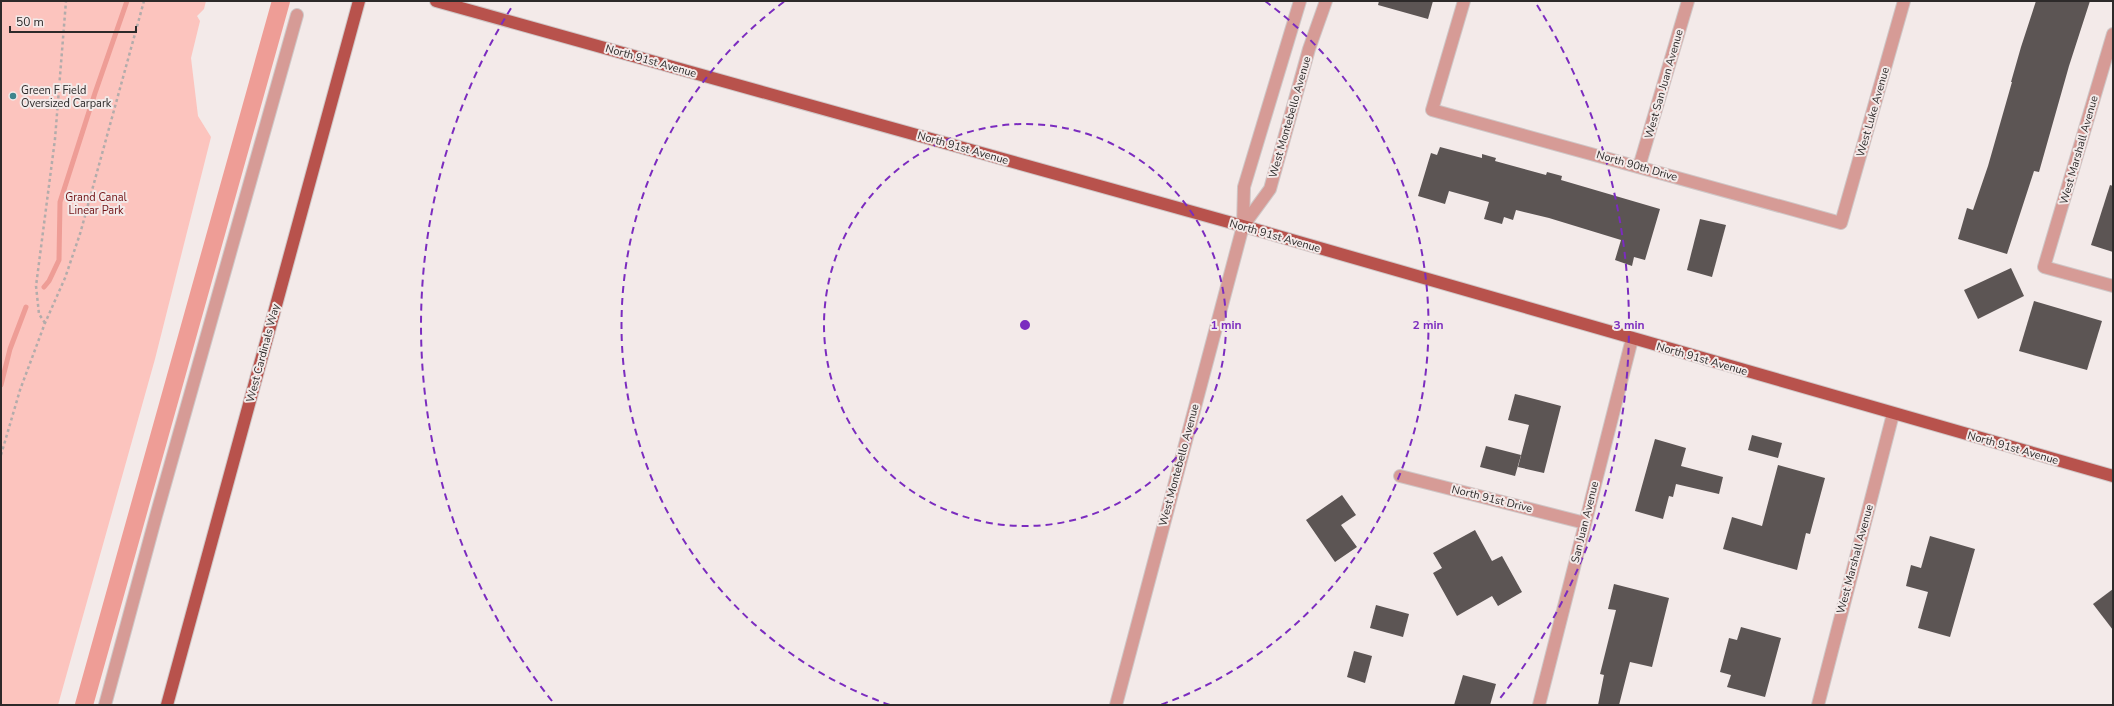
<svg xmlns="http://www.w3.org/2000/svg" width="2114" height="706" font-family="'Nunito Sans',sans-serif">
<rect width="100%" height="100%" fill="#f3eae9"/>
<path fill="#fcc4be" d="M1,1H206L204,9L197,16L200,21L191,58L198,116L211,137L155,359L58,705H1Z"/>
<g fill="none" stroke-linecap="round" stroke-linejoin="round">
<g stroke="#ee9d96" stroke-width="5">
<path d="M44,287L49,281L59,260L60,202L95,93L127,1"/>
<path d="M1,385L10,349L26,307"/>
</g>
<path stroke="#ee9d96" stroke-width="18" d="M84,705L281,1"/>
</g>
<g fill="#5c5554">
<path d="M1379,1H1433L1428,19L1378,5Z"/>
<path d="M2036,1H2090L2069,66L2039,172L2034,171L2007,254L1958,239L1967,208L1973,210L1988,166L2012,82H2011L2021,47Z"/>
<path d="M1440,147L1482,158V154L1496,158L1495,161L1546,175L1547,172L1562,176L1561,180L1660,209L1645,260L1634,257L1632,266L1615,260L1621,240L1549,218L1516,210L1513,220L1504,217L1502,224L1484,219L1489,202L1449,191L1445,204L1418,196L1431,153L1437,155Z"/>
<path d="M2110,185L2113,186V252L2091,245Z"/>
<path d="M1700,219L1726,225L1712,277L1687,270Z"/>
<path d="M2011,268L2024,296L1978,319L1964,290Z"/>
<path d="M2034,301L2102,321L2087,370L2019,351Z"/>
<path d="M1515,394L1561,406L1544,473L1518,467L1529,425L1508,420Z"/>
<path d="M1752,435L1782,443L1778,458L1748,450Z"/>
<path d="M1655,439L1686,448L1681,466L1723,477L1719,494L1676,484L1673,497L1669,496L1663,519L1635,511Z"/>
<path d="M1486,446L1521,455L1515,476L1480,467Z"/>
<path d="M1778,465L1825,478L1810,534L1806,533L1797,570L1723,549L1732,517L1762,526Z"/>
<path d="M1342,495L1356,515L1341,525L1357,547L1335,562L1306,520Z"/>
<path d="M1475,530L1492,561L1502,556L1522,592L1498,606L1492,596L1457,616L1433,573L1442,568L1433,553Z"/>
<path d="M1930,536L1975,549L1950,637L1918,628L1928,592L1906,586L1911,565L1921,568Z"/>
<path d="M1614,584L1669,598L1652,667L1630,662L1619,705H1598L1604,675L1600,674L1616,610L1608,609Z"/>
<path d="M2113,589V630L2093,604Z"/>
<path d="M1376,605L1409,614L1403,637L1370,628Z"/>
<path d="M1741,627L1781,638L1765,697L1727,687L1731,675L1720,672L1729,638L1737,640Z"/>
<path d="M1354,651L1372,656L1365,683L1347,677Z"/>
<path d="M1463,675L1496,684L1490,705H1454Z"/>
</g>
<g fill="none" stroke-linecap="round" stroke-linejoin="round">
<g stroke="#cfc7c7" stroke-width="14">
<g id="minor">
<path d="M1464,1L1432,110L1841,223L1904,1"/>
<path d="M2113,34L2044,267L2113,286"/>
<path d="M1639,167L1688,1"/>
<path d="M1243,226L1270,189L1309,49L1326,1"/>
<path d="M1400,476L1585,523"/>
<path d="M105,705L156,516L297,15"/>
<path d="M1116,705L1243,226L1244,187L1300,1"/>
<path d="M1539,705L1632,339"/>
<path d="M1818,705L1893,414"/>
</g>
</g>
<g stroke="#cfc7c7" stroke-width="14">
<g id="major">
<path d="M436,1L1243,226L2113,476"/>
<path d="M167,705L359,1"/>
</g>
</g>
<g stroke="#b3acab" stroke-width="2.5" stroke-dasharray="3 3" stroke-linecap="butt">
<path d="M45,323L39,314L36,286L55,139L66,1"/>
<path d="M1,455L20,390L45,323L65,278L80,234L144,1"/>
</g>
<use href="#minor" stroke="#d69b96" stroke-width="12"/>
<use href="#major" stroke="#b8524c" stroke-width="12"/>
</g>
<g fill="none" stroke="#7b2cbf" stroke-width="2" stroke-dasharray="7 5">
<circle cx="1025" cy="325" r="201"/>
<path d="M890 705A403 403 0 0 1 785 1M1265 1A403 403 0 0 1 1160 705"/>
<path d="M552 701A604 604 0 0 1 513 5M1537 5A604 604 0 0 1 1498 701"/>
</g>
<circle fill="#3e858d" stroke="#f3eae9" stroke-width="1.5" cx="13" cy="96" r="4"/>
<g text-anchor="middle" dominant-baseline="central" stroke-width="4" stroke-linejoin="round" paint-order="stroke">
<g font-size="11" fill="#2d2a2a" stroke="#f3eae9">
<text transform="translate(651 61) rotate(16)">North 91st Avenue</text>
<text transform="translate(1664 84) rotate(-74)">West San Juan Avenue</text>
<text transform="translate(1873 112) rotate(-74)">West Luke Avenue</text>
<text transform="translate(1290 117) rotate(-74)">West Montebello Avenue</text>
<text transform="translate(963 148) rotate(16)">North 91st Avenue</text>
<text transform="translate(2079 150) rotate(-74)">West Marshall Avenue</text>
<text transform="translate(1637 166) rotate(16)">North 90th Drive</text>
<text transform="translate(1275 236) rotate(16)">North 91st Avenue</text>
<text transform="translate(263 353) rotate(-75)">West Cardinals Way</text>
<text transform="translate(1702 359) rotate(16)">North 91st Avenue</text>
<text transform="translate(2013 448) rotate(16)">North 91st Avenue</text>
<text transform="translate(1179 465) rotate(-75)">West Montebello Avenue</text>
<text transform="translate(1492 499) rotate(14)">North 91st Drive</text>
<text transform="translate(1585 522) rotate(-76)">San Juan Avenue</text>
<text transform="translate(1855 559) rotate(-75)">West Marshall Avenue</text>
</g>
<g font-size="11" fill="#2d2a2a" stroke="#f3eae9" text-anchor="start">
<text x="21" y="90">Green F Field<tspan x="21" dy="13">Oversized Carpark</tspan></text>
</g>
<g font-size="11" fill="#711316" stroke="#f3eae9">
<text x="96" y="197">Grand Canal<tspan x="96" dy="13">Linear Park</tspan></text>
</g>
</g>
<circle cx="1025" cy="325" r="6" fill="#7b2cbf" stroke="#f3eae9" stroke-width="2"/>
<g font-size="12" text-anchor="middle" font-weight="bold" fill="#7b2cbf" stroke="#f3eae9" stroke-width="4" stroke-linejoin="round" paint-order="stroke">
<text x="1226" y="329">1 min</text>
<text x="1428" y="329">2 min</text>
<text x="1629" y="329">3 min</text>
</g>
<rect width="2114" height="706" fill="none" stroke="#2d2a2a" stroke-width="4"/>
<path d="M10 26v6h126v-6" fill="none" stroke="#2d2a2a" stroke-width="2"/>
<text x="16" y="26" font-size="12" fill="#2d2a2a" stroke="#f3eae9" stroke-width="3" paint-order="stroke">50 m</text>
</svg>
